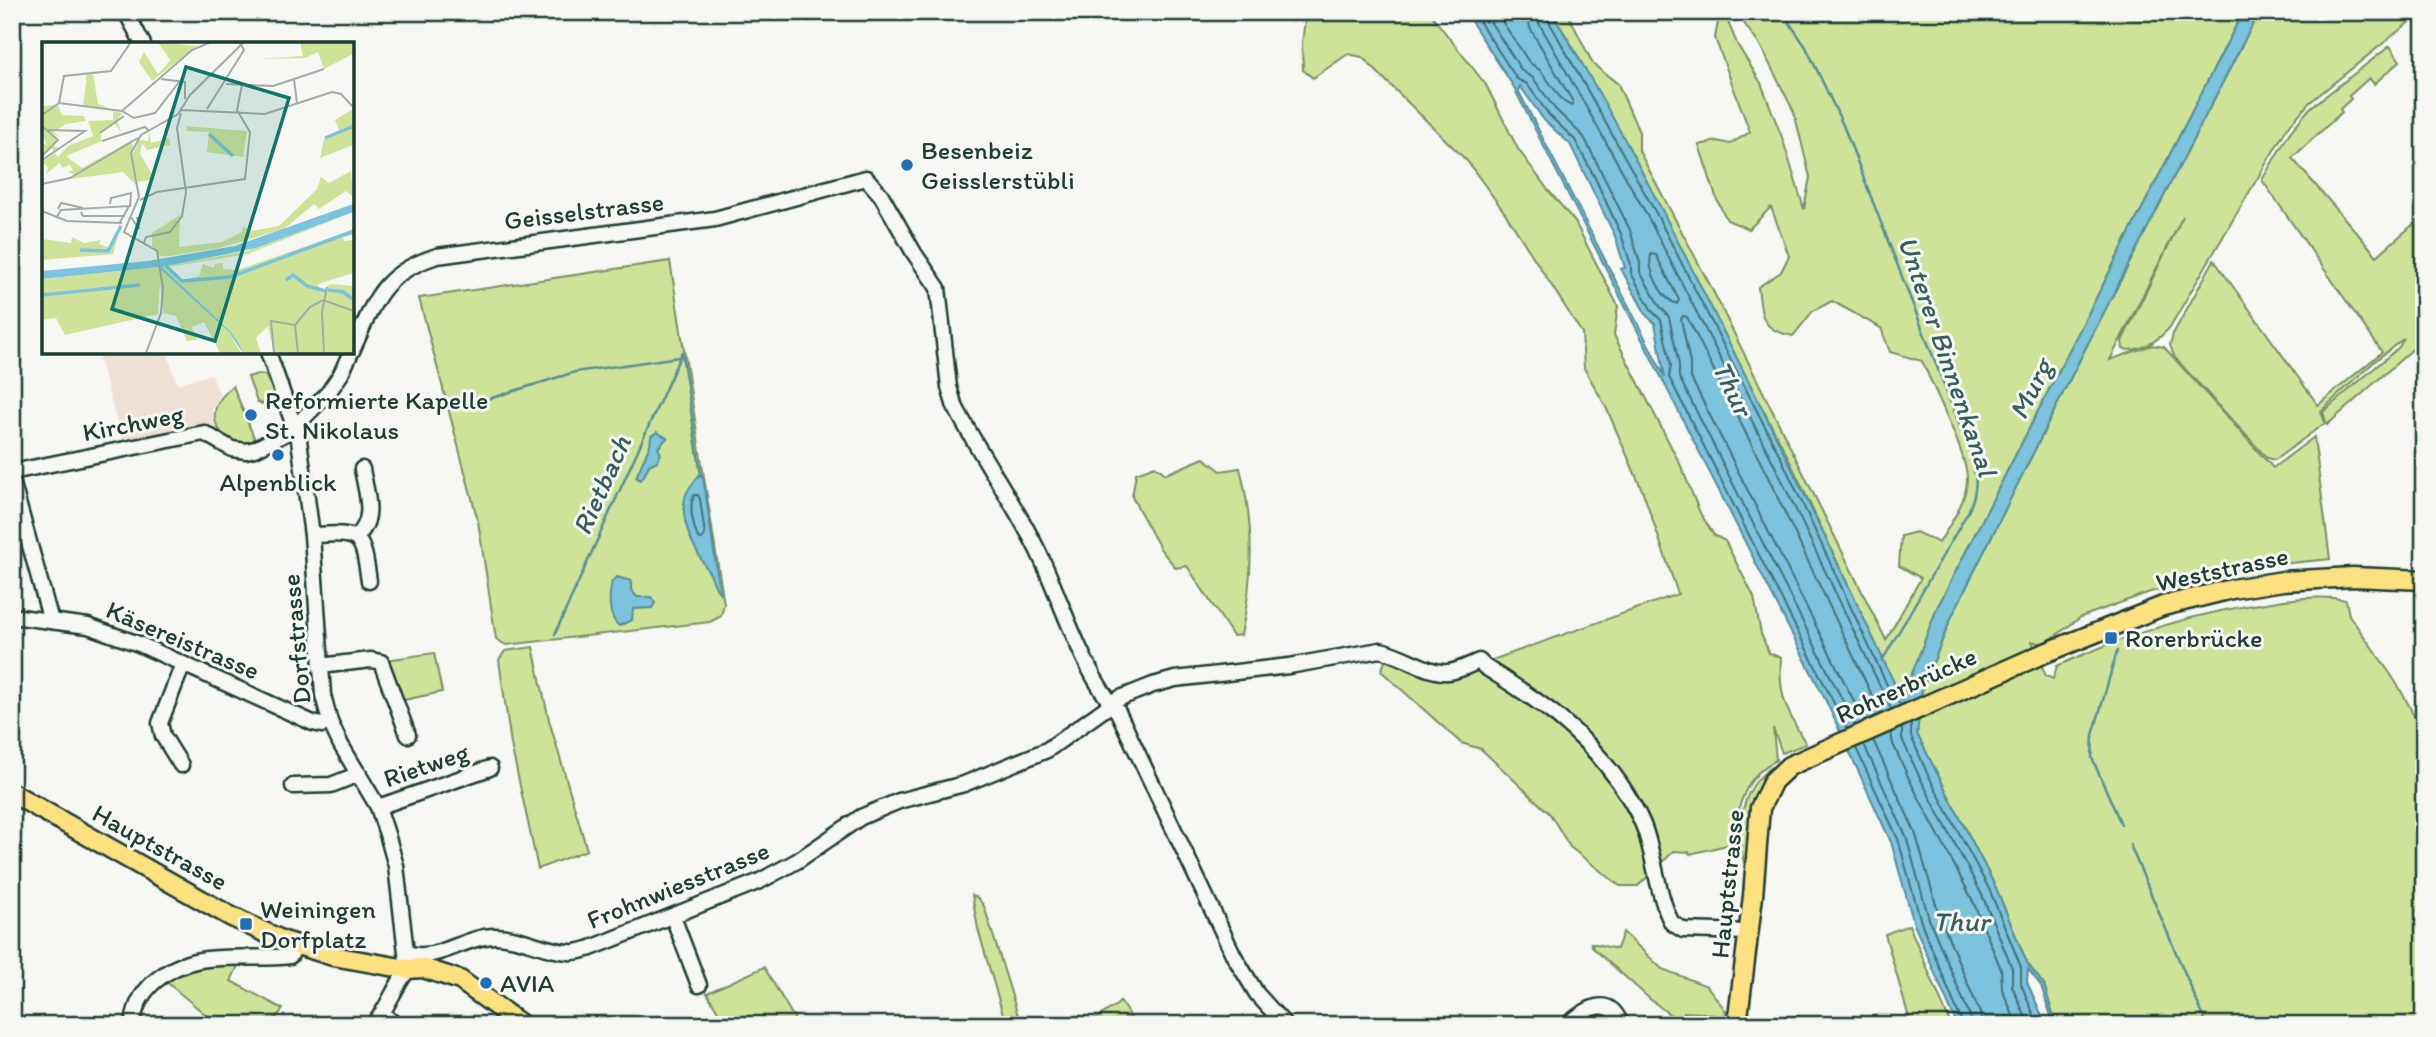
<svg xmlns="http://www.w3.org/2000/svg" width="2436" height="1037" font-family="Itim,sans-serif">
<rect width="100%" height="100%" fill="#f6f6f2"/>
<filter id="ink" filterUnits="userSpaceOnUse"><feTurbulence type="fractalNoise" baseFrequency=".0143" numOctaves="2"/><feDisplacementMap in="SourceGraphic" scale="14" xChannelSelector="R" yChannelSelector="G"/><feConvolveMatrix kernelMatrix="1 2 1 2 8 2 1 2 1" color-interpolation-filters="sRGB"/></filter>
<g filter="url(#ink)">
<path fill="#eee0d4" d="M97,352H167L177,384L211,374L220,395L212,410L213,422L228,443L218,437L124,446Z"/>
<g fill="#cfe398" stroke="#779066" stroke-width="2">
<path d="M1306,12H1429L1486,85L1518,149L1548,190L1575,222L1618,306L1614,335L1681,466L1700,513L1714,535L1725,541L1754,597L1761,634L1769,653L1781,658C1778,697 1787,711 1806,744L1782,753L1773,728L1776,760C1744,776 1735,809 1735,843L1690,854L1689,852L1674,851L1638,886H1620L1570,847L1550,814L1481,749L1461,743L1381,671L1388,654L1442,675L1472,667L1489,672L1543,706L1574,732L1596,755L1624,798L1633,801C1606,742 1548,704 1495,670L1489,664L1492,660L1678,594L1643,492L1606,407L1584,368L1582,333L1505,213L1467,161L1362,57L1348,54L1313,78L1303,70L1302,43Z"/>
<path d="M1551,12H1567L1593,64L1618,84L1639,132V151L1710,285L1886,640L1921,578L1899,566L1901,536L1916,532L1939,543C1950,524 1967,502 1967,478C1967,454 1933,387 1922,361L1890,352L1881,328L1832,301L1813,311L1793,336C1760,330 1762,317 1758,287L1781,272L1789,256L1771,207L1749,229L1727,220L1717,200L1699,145L1717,141L1730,144L1750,132L1715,38L1720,12H1724L1737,44L1761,83L1783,140L1804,209L1810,177L1794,112L1761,47L1736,12H2243L1937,608L1902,700L1789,459L1572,45Z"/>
<path d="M2259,12H2422L2309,103L2287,128L2170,327C2159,340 2140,353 2123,349L2122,341L2183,216L2110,360L2152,345L2164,347L2273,468L2314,437L2330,559L2250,567L2150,592L2081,617L2043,645L2032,641L2046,676L2053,679L2057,666C2125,635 2197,612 2272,602C2296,598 2322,595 2346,600L2349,615C2377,656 2411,695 2424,744V1025H2056L2044,985L2027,963L1996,888L1917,734L1922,690L1952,616L2084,351Z"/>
<path d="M2390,46L2400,61L2374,84L2369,78L2349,96L2351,99L2340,109L2342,112L2292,158L2377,256L2424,215V308L2420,315L2424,312V339L2327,425L2323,412L2399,347L2404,338L2374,362L2321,411L2325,423L2275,460L2267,458L2175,358L2170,345L2173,334L2214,260L2318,405L2382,352L2262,180L2290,132L2310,108Z"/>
<path d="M670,261L724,604L721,616L710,622L506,645L496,639L478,521L419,298Z"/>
<path d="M258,374L265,375L277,398L262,404L257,402L248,377Z"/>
<path d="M233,386L255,440L237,446C209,428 207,407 233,386Z"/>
<path d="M1204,458L1221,471L1240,468C1254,526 1254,576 1241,635L1233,636L1187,566L1176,568L1161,550L1132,497L1136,473L1155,466L1166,474Z"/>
<path d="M533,647L549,720L587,850L538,869L511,744L499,660L505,651Z"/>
<path d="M434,653L442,692L399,701L385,660Z"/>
<path d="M1774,766L1777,767L1747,875C1736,838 1736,788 1774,766Z"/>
<path d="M972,895L978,898L984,906L1021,1025H1006L978,929Z"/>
<path d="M1909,925L1951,1025H1911L1885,934Z"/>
<path d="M1623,932L1662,969L1707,986L1726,1011V1018L1703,1013L1684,1012L1682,1024L1651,1000L1593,948L1591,943L1617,949Z"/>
<path d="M240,961L231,981L283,1009L270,1025H218L164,980L192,965Z"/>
<path d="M764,967L798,1025H726L707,993Z"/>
<path d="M1120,1001L1135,1025H1086L1118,1004Z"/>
</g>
<g fill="#7cc3dd" stroke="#578d99" stroke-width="2" fill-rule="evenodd">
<path d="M1465,12H1551C1607,102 1656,197 1703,291C1772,426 1838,562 1902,700L1937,608L2243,12H2259L2084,351L1952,616L1922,690L1917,734L1996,888L2027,963L2044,985L2056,1025H2054L2041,986L2028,969L2027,982L2046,1025H1957L1914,924L1891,842L1826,701L1512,84ZM1520,86L1544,120L1570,144L1615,236L1625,268L1621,269L1647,316L1655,323L1665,377L1518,90Z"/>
<path d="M657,432L667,438L658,448L661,454L656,462L649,465L644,476L640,480L636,477L650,445L651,436Z"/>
<path d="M699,475L703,476L720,593C714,587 714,581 710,574C697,553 679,524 685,498C687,488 694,483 699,475Z"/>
<path d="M617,577L631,581V590L637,597H651L655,603L652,608L633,609L632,620L619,626C607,617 609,594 612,581Z"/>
</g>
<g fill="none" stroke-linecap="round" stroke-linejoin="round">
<g stroke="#447378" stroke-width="2">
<path d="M1473,12L1517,79L1527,84L1549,115L1575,140L1594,176L1621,234L1631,265V273L1652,311L1661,320L1671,366L1669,377L1847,729"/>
<path d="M1484,12L1522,71L1533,78L1555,109L1584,137L1630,230L1640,263V272L1659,305L1669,317L1679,365V377L1855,725"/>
<path d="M1496,12L1529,62L1541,71L1563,101L1571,106L1573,102L1530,28L1527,12"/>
<path d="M1537,12L1539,23L1648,217L1775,466L1891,709"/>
<path d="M1546,12L1547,18L1656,213L1783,462L1894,700L1902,705"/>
<path d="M1651,254L1656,255L1679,300L1677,304C1661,299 1647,269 1651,254Z"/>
<path d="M694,495H698L700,499L705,535L702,539L698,538C693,525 688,508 694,495Z"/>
<path d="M1864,721L1690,376V363L1681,319L1683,316L1687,317L1765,471L1881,714"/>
<path d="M1911,723V736L1927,773L1990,891L2021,967V984L2038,1025"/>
<path d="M1902,727V739L1919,776L1982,895L2012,968V986L2029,1025"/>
<path d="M1891,732L1893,744L1910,781L1972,899L2001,969L2002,989L2017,1025"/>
<path d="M1873,740L1915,832L1939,915L1980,1013L1982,1025"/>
<path d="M1864,745L1906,836L1929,919L1970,1016L1972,1025"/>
<path d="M1856,748L1898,839L1921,922L1963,1025"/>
</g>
<g stroke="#578d99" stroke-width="2.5">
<path d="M1782,12L1806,47L1843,125L1969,449C1976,475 1980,486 1968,512L1882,661"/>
<path d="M682,353L701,475"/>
<path d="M482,401L575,372L679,357"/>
<path d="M555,634L682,352"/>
<path d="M2117,651L2093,735L2092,758L2121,824"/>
<path d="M2130,845L2207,1025"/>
</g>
<g stroke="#1f3d34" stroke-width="19">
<g id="minor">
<path d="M126,12L143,44"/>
<path d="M352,351C375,301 380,274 437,256L715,219L866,178L881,195L914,253L938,288L949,387L954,404C979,454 1012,499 1037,549C1061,598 1082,672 1118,712L1234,956L1257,994L1285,1025"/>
<path d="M268,352L299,440L312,535L323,695L330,722L341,745L378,807L387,834L396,866L407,961"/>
<path d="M12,472L204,433L232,449L246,451L255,449L292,430L328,393L341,374L351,352"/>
<path d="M12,481L51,621"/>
<path d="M312,535C361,533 362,532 369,581"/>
<path d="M356,537C377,519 366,493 362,469"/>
<path d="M12,616L88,626L139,644L313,723L322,725L330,722"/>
<path d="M320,666L371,660L381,662L408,735"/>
<path d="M181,765L163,736L160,723L183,664"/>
<path d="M293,786L331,785L359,774"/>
<path d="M378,807L490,768"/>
<path d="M673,917L699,985"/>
<path d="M407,953C436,963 465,936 495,936C521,936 544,951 569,952C576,953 584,950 591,948L760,881L797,861L861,817L899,801L964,784L1047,750L1120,698L1153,685L1175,679L1289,666L1380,650C1401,654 1428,674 1448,672C1459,671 1469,665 1479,661L1485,667C1539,701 1582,729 1619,782C1629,797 1639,813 1645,830C1654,856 1659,901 1672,923L1683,930L1748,932"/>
<path d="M383,1014L396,1025"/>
<path d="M133,1025C134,1008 142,993 154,982C195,946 242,962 290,956L296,946"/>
<path d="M373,1025C390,1007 396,979 415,963"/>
<path d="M1567,1025C1585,1010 1609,992 1621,1025"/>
</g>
</g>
<g stroke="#1f3d34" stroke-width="23">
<g id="major">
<path d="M12,793L230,916L281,940L333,956L407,969L423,968L460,980L522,1025"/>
<path d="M1737,1025L1753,896L1760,808L1773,781L1789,766L2040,655L2163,606L2232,589L2283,581L2353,577L2424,580"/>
</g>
</g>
<use href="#minor" stroke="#f6f6f2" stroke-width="14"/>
<use href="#major" stroke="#fde080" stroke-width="18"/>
</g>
</g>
<g fill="#1f6fb2" stroke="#f6f6f2" stroke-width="2.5">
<circle cx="907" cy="165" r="7"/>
<circle cx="251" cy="415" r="7"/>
<circle cx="278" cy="455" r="7"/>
<rect x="2104" y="631" width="14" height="14" rx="3.5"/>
<rect x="239" y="917" width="14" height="14" rx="3.5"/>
<circle cx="486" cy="983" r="7"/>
</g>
<g text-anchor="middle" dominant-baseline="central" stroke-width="6" stroke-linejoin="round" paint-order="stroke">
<g font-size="26" fill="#1f3d34" stroke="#f6f6f2" text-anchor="start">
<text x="921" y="150">Besenbeiz<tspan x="921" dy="30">Geisslerstübli</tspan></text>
<text x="265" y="400">Reformierte Kapelle<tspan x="265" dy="30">St. Nikolaus</tspan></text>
<text x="278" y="482" text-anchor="middle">Alpenblick</text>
<text x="2125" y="638">Rorerbrücke</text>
<text x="260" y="909">Weiningen<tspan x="260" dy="30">Dorfplatz</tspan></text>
<text x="500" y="983">AVIA</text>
</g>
<g font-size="26" fill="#1f3d34" stroke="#f6f6f2">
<text transform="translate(584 211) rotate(-7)">Geisselstrasse</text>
<text transform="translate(133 423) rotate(-11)">Kirchweg</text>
<text transform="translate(2222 569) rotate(-12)">Weststrasse</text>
<text transform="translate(296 639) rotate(-95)">Dorfstrasse</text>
<text transform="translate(183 640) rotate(23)">Käsereistrasse</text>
<text transform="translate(1906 685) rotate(-24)">Rohrerbrücke</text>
<text transform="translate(426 765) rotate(-19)">Rietweg</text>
<text transform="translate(160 847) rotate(29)">Hauptstrasse</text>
<text transform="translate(1727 884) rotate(-84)">Hauptstrasse</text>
<text transform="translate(678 885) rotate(-22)">Frohnwiesstrasse</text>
</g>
<g font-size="28" font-style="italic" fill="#365e5e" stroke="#f6f6f2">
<text transform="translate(1948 356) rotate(71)">Unterer Binnenkanal</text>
<text transform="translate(1733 388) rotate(64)">Thur</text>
<text transform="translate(2030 389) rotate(-63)">Murg</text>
<text transform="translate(601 485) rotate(-66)">Rietbach</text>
<text x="1961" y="921">Thur</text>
</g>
</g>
<g transform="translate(42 42)">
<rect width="312" height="312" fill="#f6f6f2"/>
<path d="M116,0L155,4L110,39L97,20L102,10L116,32L122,26L128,18ZM258,0H311V12L282,27L276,10L263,16L216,17L261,14ZM45,31L51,33L56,62L67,66L41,65ZM16,63L20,73L42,74L44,79L24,82L12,90L16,94L17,96L8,89L15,96L12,104L18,107L13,111L10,106L0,113V101L5,103L0,93V64ZM311,67V103L278,116L282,97L297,88L293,78ZM71,69L80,71L75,79L79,90L72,81L58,90L60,99L24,114L40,126L90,98L94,143L81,130L28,137L48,126L33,133L26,130L31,128L28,123L20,126L18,121L4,132L6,126L0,119L13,111L16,115L26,104L51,94L46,79L71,78ZM144,84L205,89L201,115L165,110L167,90L145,89ZM107,90L109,101L127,96L128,103L105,108L100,101L98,112L113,137L96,140L89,117L97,98L106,99ZM309,129L311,155L304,149L277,167L272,162L242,187L177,206L127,214H118L110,204V191L138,173L137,205L180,200L200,190L201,184L209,189L237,184L275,147L279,135L287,141ZM311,170L206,212L127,225L140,238L157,234L161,222L172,226L173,222L181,221V227L195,228L311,188V193L301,195L302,199L311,198V231L276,242L277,249L284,248L285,253V244L290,242L311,244V311H232L226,284L214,296L219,311H201L188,289L120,225L205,209ZM79,182L71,212L0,218V197L29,201L30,195L42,201L59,198L57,202L68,206ZM116,225L187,290L199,311H178L162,280L150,285L155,298L145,299L134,274L121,271L118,241L116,272L23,293L14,276L0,278V237Z" fill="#cfe398"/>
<path d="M311,162V170L214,206L120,225L188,289L196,300L201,311L187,290L116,225L0,237V229L106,219L193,204Z" fill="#7cc3dd"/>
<path fill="none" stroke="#7cc3dd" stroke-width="3.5" d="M167,92L191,114M283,96L312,84M38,208L66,209L79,184M124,224L140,239L188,235L312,189M244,238L251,233L265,244L284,249M286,248L301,250L312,258M0,253L98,243"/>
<path fill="none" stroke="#a0aca6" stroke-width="2" d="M119,37L143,40V57M252,37L255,62M184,42L231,44L282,27M17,61L22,34L69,29L89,0M165,67L202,8L198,1M139,68L223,72L290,50L299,52L312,66M80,69L150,8L169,0M80,69L92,76L113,71L141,35M0,73L17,61L80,69M0,84L16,98L0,114M58,91L82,74M60,99L103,85L106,88M0,118L43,89L6,88M0,142L28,136L96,96M98,158L115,150L203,137L208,90L195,68L200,43M68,162L69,156L89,151L88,165M16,167L19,161L41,166M0,169L25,179L80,181M39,170L41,174H83M89,175L97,187L95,175M14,176L19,168L87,164L78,180M102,201L104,195L128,190L140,174L144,150L135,86L139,71M104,311L119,271L121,246L115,209L82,190L97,155L89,111L99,93L136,72L148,53L202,0M232,311L229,279L253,283M256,311L253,283L268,265L281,258L312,269M282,311L280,270L285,245"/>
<path fill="#0f766e" fill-opacity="0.15" stroke="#0f766e" stroke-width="3.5" d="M144,25L247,56L173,299L70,267Z"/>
<rect width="312" height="312" fill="none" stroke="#1f3d34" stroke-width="3.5"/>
</g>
<rect width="2436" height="1037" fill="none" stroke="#f6f6f2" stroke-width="42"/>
<rect x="21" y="21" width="2394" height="995" fill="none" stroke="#1f3d34" stroke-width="2.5" filter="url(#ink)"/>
</svg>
